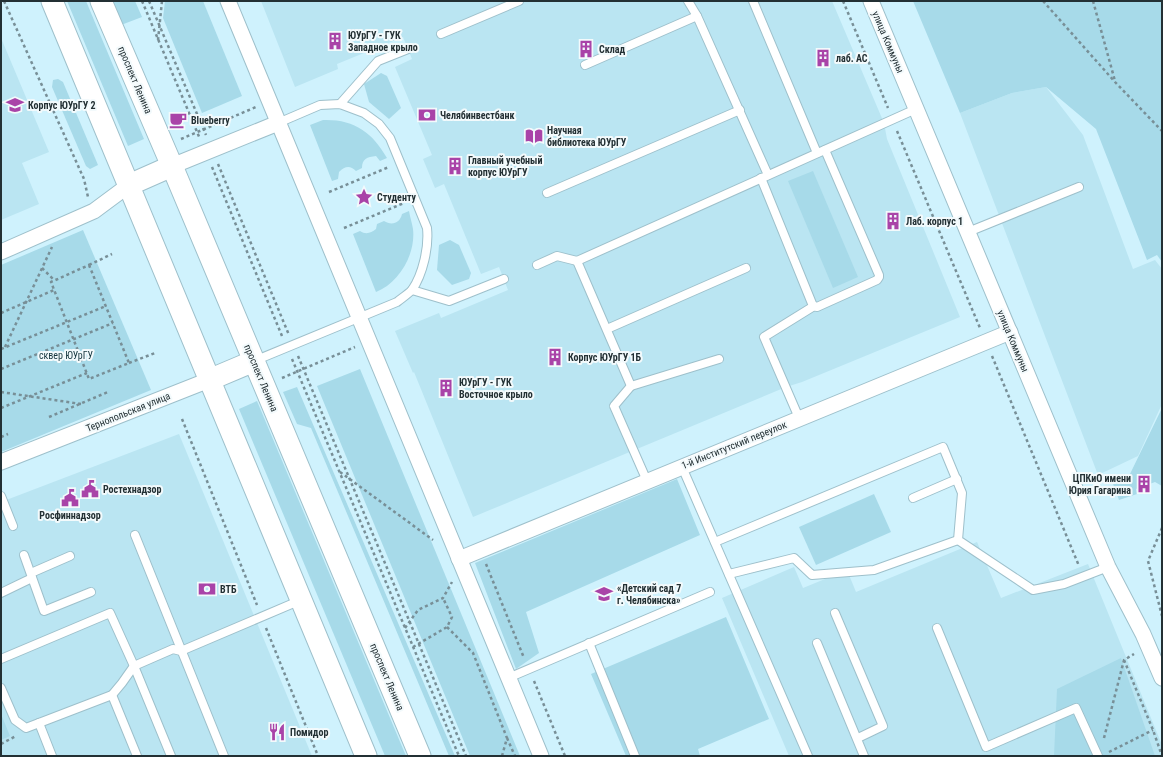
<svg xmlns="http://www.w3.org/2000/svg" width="1163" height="757" font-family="'Roboto Condensed',sans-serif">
<rect width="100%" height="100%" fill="#cff2fd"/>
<g fill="#bae5f2">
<path d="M261,1H832L884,123L887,139L960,317L802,382L786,387L473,517L414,372L413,373L395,331L439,313L441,318L508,290L499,267L481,274L444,184L435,188L423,159L432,155L395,67L412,59L403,37L337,64L338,69L295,87Z"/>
<path d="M1,38L49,152L22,163L39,204L1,220Z"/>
<path d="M1046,87L1083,135L1133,269L1155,260L1162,269V404L1138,456L1098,475L960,113L1012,93Z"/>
<path d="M179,434L312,756H1V502Z"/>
<path d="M977,542L1001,598L1088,564L1162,745V756H789L722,598L794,567L803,588L847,570L856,592Z"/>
</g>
<g fill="#a7dae9">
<path d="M67,1H86L144,139L128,146Z"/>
<path d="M107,1H135L142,17L121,25Z"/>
<path d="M165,1H203L242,96L202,113L163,18Z"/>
<path d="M913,1H1162V262L1157,255L1147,260L1096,129L1046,87L1012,93L960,113Z"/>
<path d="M381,73L387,76L401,108L389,119L369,102L364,84Z"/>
<path d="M58,79L63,82L98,165L90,169L86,166L52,87L53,80Z"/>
<path d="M323,120C354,119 372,132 387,158L380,161L376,156C367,157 362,159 362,168L356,171C350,165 345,166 339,172L338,179L332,181L310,125Z"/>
<path d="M813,171L858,277L833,288L788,181Z"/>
<path d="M409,211C410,217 412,223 413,229C416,254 399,283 376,292L353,234L360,231C366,235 371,233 376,229L377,224L384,221C392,226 400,223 402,214Z"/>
<path d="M83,230L151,390L1,452V265Z"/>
<path d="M450,240L459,245L471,273L469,279L452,285L437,270L439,245Z"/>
<path d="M360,369L520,756H470L317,386Z"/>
<path d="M297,387L455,756H449L311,428L297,424L283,392Z"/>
<path d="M257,401L406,756H385L239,409Z"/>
<path d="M1162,408V486L1155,482L1136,489L1137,494L1119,500L1112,481L1130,474Z"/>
<path d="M677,479L700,535L526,612L539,653L516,669L475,563Z"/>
<path d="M874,494L891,532L816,565L799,527Z"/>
<path d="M726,617L769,719L698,749L700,756H626L591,674Z"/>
<path d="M1121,658L1155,756H1054L1057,689Z"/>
<path d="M1,714L10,736L1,740Z"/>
</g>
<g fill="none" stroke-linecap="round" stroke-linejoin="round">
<g stroke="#9ec0cb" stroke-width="10">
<g id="service">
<path d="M688,1L697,16L768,175"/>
<path d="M753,1L817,153"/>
<path d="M441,34L519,1"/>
<path d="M585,65L697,16"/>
<path d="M340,104L378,61L408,49"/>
<path d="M761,178L813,306L817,307L877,280L879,277V275L825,150"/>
<path d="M547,193L740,110"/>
<path d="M968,232L1079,187"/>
<path d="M537,265L557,256L577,261"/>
<path d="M412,290L449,301L504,279"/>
<path d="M607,329L746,268"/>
<path d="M719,359L631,386L577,261L916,109"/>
<path d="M254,361L397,302C402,298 408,294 412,290C423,274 429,247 427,228L390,138L379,124L364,113L340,104L320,105L278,123"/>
<path d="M631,386L614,406L647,481"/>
<path d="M799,418L764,337L814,306"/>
<path d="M682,467L808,756"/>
<path d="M1,496L13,526"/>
<path d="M913,498L957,479"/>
<path d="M135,535L224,756"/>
<path d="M715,542L943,447L962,493L958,540L1033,590L1064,584L1108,567"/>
<path d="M24,555L44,611L91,592"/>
<path d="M31,573L70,556"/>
<path d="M729,574L794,558L812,575L874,570L958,540"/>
<path d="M1,593L32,578"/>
<path d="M835,613L883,726L858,738"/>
<path d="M937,628L986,747L1076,708L1098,756"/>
<path d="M589,643L635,756"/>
<path d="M817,643L864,756"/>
<path d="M1,659L110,613L134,666L171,756"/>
<path d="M508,678L710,592"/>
<path d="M1,688L15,720L26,728L112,695L122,683L134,666L173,649L181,651L301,600"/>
<path d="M112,695L137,756"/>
<path d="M39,723L52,756"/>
</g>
</g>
<g stroke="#9ec0cb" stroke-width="17">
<g id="minor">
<path d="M228,1L541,756"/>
<path d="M871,1L1108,567L1143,634L1162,678"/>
<path d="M172,166L278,123"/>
<path d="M1,252L94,211L129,185"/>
<path d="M1,462L209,380"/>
<path d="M459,559L1010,332"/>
</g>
</g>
<g stroke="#9ec0cb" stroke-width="23">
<g id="secondary">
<path d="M52,1L366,756"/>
<path d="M101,1L172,166L420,756"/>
<path d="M129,185L172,166"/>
<path d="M209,380L254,361"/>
</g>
</g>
<g stroke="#788f97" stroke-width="2.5" stroke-dasharray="3 3" stroke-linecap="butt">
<path d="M4,1L84,179L88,197"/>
<path d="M142,1L200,139"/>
<path d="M149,1L206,135"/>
<path d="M843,1L888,108"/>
<path d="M1043,1L1115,82L1162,131"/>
<path d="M1093,1L1115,81"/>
<path d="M158,40L162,1"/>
<path d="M897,131L980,328"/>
<path d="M181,139L256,107"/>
<path d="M218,164L289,335"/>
<path d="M212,167L282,336"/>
<path d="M329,192L389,167"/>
<path d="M344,228L404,203"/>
<path d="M89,265L129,363L89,379L51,282Z"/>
<path d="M89,265L112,254"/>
<path d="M42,268L54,280"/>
<path d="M1,313L54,290"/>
<path d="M5,347L52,247"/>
<path d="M1,349L106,306"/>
<path d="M298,356L466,756"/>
<path d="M992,356L1079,566"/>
<path d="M292,359L459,756"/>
<path d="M129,363L155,353"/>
<path d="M1,369L113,323"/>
<path d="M282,378L355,347"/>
<path d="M1,392L81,404"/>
<path d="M1,408L87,373"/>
<path d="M49,417L108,392"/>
<path d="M182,419L257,605"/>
<path d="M1,437L8,434"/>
<path d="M340,472L433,540"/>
<path d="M1162,528L1148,561L1162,616"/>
<path d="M486,564L524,658"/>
<path d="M447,627L473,653L507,738L502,756"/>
<path d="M266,628L318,756"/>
<path d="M405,628L418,610L443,598L452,582"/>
<path d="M413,647L447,627L452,617L443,598"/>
<path d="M1124,660L1153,730L1162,756"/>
<path d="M534,681L565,756"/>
<path d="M507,738L515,756"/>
<path d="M1104,738L1124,660L1134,654"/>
<path d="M1,744L16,736"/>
<path d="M1109,752L1153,730"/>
</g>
<use href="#service" stroke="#fff" stroke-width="8"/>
<use href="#minor" stroke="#fff" stroke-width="15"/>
<use href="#secondary" stroke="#fff" stroke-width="21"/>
</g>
<defs>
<g id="building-bare" transform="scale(1.38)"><path d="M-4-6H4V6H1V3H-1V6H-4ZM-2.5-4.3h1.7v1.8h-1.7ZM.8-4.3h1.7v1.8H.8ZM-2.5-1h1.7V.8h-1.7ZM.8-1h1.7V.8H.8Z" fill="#a943a8" stroke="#f3fafc" stroke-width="2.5" paint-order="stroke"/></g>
<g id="university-bare" transform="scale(1.38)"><path d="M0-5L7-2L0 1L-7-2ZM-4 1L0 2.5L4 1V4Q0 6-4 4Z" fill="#a943a8" stroke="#f3fafc" stroke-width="2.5" paint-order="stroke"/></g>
<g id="bank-bare" transform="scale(1.38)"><path d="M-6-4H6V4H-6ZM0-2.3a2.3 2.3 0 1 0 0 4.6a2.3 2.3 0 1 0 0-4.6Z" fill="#a943a8" stroke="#f3fafc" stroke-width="2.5" paint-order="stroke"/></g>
<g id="cafe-bare" transform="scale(1.38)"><path d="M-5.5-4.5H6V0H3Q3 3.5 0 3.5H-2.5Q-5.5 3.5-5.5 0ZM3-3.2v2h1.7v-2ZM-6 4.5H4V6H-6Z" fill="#a943a8" stroke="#f3fafc" stroke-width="2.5" paint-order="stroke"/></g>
<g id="library-bare" transform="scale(1.38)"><path d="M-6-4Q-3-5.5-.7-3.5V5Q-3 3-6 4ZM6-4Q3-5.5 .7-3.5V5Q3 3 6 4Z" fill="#a943a8" stroke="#f3fafc" stroke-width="2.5" paint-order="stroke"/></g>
<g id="sight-bare" transform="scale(1.38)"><path d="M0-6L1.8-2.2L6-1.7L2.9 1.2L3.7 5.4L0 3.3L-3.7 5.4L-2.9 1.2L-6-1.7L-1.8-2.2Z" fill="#a943a8" stroke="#f3fafc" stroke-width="2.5" paint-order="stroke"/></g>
<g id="civic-bare" transform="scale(1.38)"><path d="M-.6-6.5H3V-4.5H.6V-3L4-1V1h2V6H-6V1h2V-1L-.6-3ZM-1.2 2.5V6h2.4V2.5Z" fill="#a943a8" stroke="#f3fafc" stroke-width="2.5" paint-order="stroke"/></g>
<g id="school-bare" transform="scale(1.38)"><path d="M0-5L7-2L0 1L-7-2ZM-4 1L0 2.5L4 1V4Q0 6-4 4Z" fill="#a943a8" stroke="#f3fafc" stroke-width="2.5" paint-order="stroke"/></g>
<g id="restaurant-bare" transform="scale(1.38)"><path d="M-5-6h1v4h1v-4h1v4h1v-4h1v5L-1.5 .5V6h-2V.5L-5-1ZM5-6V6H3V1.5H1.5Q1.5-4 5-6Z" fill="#a943a8" stroke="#f3fafc" stroke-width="2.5" paint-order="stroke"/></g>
</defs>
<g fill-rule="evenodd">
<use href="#building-bare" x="335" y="41"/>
<use href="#building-bare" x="586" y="49"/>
<use href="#building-bare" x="823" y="58"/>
<use href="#university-bare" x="15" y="105"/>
<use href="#bank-bare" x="427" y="115"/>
<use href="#cafe-bare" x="178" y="120"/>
<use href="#library-bare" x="534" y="136"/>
<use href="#building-bare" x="455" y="166"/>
<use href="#sight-bare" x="364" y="197"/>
<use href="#building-bare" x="893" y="221"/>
<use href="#building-bare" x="555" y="357"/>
<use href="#building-bare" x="446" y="388"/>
<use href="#building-bare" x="1144" y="484"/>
<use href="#civic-bare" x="90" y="489"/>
<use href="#civic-bare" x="70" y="498"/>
<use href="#bank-bare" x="207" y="589"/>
<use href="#school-bare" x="604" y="594"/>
<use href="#restaurant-bare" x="277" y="732"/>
</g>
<g text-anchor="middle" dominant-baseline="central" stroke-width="4" stroke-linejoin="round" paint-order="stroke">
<g font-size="10" font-weight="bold" fill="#233034" stroke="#f3fafc" text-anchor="start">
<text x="348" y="35">ЮУрГУ - ГУК<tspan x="348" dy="12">Западное крыло</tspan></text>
<text x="599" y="49">Склад</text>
<text x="836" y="58">лаб. АС</text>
<text x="28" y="105">Корпус ЮУрГУ 2</text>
<text x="440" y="115">Челябинвестбанк</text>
<text x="191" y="120">Blueberry</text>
<text x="547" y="130">Научная<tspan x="547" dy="12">библиотека ЮУрГУ</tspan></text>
<text x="468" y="160">Главный учебный<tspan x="468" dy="12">корпус ЮУрГУ</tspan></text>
<text x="377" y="197">Студенту</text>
<text x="906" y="221">Лаб. корпус 1</text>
<text x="568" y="357">Корпус ЮУрГУ 1Б</text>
<text x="459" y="382">ЮУрГУ - ГУК<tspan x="459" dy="12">Восточное крыло</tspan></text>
<text x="1131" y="478" text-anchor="end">ЦПКиО имени<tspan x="1131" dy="12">Юрия Гагарина</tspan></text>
<text x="103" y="489">Ростехнадзор</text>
<text x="70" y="515" text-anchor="middle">Росфиннадзор</text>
<text x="617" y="588">«Детский сад 7<tspan x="617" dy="12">г. Челябинска»</tspan></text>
<text x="220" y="589">ВТБ</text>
<text x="290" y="732">Помидор</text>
</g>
<g font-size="10" fill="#233034" stroke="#f3fafc">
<text transform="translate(888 42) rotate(67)">улица Коммуны</text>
<text transform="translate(135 80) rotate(67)">проспект Ленина</text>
<text transform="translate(1013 341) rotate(67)">улица Коммуны</text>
<text transform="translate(261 378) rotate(67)">проспект Ленина</text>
<text transform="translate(128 412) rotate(-22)">Тернопольская улица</text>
<text transform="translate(734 445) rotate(-22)">1-й Институтский переулок</text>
<text transform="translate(387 677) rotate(67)">проспект Ленина</text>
</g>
<g font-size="10" fill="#14353d" stroke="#f3fafc">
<text x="66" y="355">сквер ЮУрГУ</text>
</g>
</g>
<rect width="1163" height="757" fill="none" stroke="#233034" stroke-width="4"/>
</svg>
